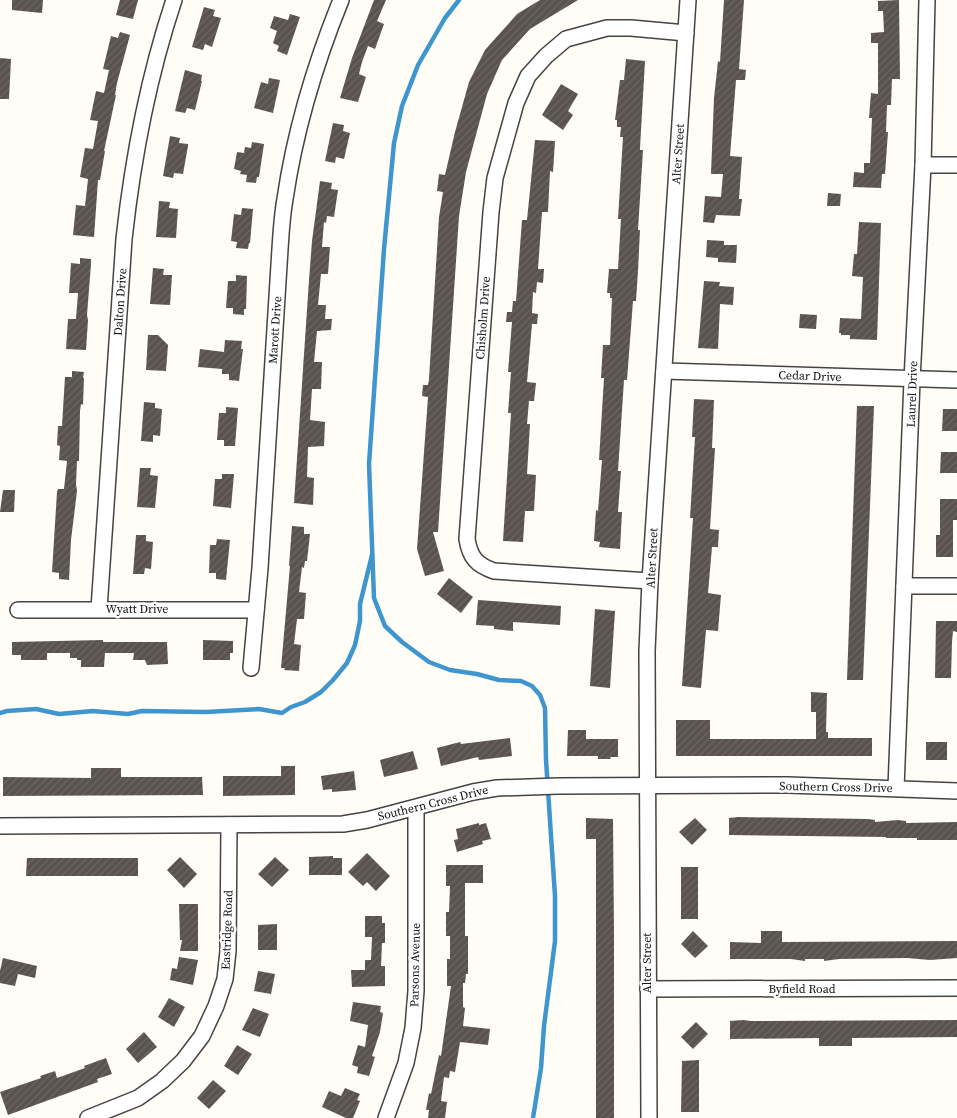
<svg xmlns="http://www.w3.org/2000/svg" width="957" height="1118" font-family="'Source Serif 4',serif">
<defs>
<pattern id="building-hatch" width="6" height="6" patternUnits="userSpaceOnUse" patternTransform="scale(1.25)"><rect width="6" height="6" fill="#5a524d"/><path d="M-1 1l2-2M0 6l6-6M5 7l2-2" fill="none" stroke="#6d6662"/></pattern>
</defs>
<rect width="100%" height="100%" fill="#fffdf5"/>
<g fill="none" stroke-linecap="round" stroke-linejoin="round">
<g stroke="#3f96cf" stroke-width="4.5">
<path d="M459,0L445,18L418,65L402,106L394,143L384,249L369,464L374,598L385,626L402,642L429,662L450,670L477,674L499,680L521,681L532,686L540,695L545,708L546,760L555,896V941L544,1026L541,1068L533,1118"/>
<path d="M0,713L7,711L36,709L59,714L93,711L128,714L142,711L206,712L259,709L282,713L291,707L305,702L321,692L333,680L347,663L355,645L360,621V604L372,555"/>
</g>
</g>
<g fill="url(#building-hatch)">
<path d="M12,0H43L42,13L12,10Z"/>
<path d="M120,0H138L133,19L116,15Z"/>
<path d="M374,0H386L377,21L384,24L375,49L368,46L362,62L359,74L366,77L358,102L340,98L352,58Z"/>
<path d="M540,0H578L530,29L502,60L487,94L466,172L459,216L438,532H433L444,571L425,576L417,549L428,397L422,396L423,385H428L429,379L439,217L443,192L437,191L439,174L445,175L455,132L469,82L485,50L517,14Z"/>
<path d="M724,0H744L739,69L746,70L745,80H736L730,156L742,157L739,199H742L740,216L716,215L714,223L703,222L705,196L721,197L723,174H711L714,98L718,61L720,62Z"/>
<path d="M899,0L900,79H892L891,105H887L886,132H888L885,174H882L881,188L853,187L854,172L864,173V163H870L872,118H869L871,93L878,94V43H871V33L884,32L883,11H878V1Z"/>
<path d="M204,7L215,10L213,16L221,18L212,47L205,44L203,50L192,47Z"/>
<path d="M290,14L300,17L287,55L277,51L279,46L273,43L277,31L270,28L274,16L288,20Z"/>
<path d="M120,32L130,35L117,83L115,95H116L104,151H105L100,180H98L94,237L73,235L76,205L85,206L88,179L80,177L85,148L93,149L98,121L90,120L96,91L104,93L109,70L103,69L111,36L118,38Z"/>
<path d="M0,58L11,59L9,99H0Z"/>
<path d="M626,59L645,61L640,148V150H643L638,230H640L638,271L636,301H633L627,380H624L618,471H621L618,512H622L620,549L599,547L600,542L594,541L596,510L598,511L602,460H599L604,378H601L603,345H610L612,298H610V293H607L609,269H618L621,219H618L623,137H620L621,127H617V120H615L620,80H624Z"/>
<path d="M185,70L202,75L201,81H202L195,110L187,108L185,113L175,111Z"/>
<path d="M269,78L280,80L273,113L254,108L261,82L268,84Z"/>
<path d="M561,84L578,94L568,111L573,115L563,130L542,115Z"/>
<path d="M333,123L344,125L343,131L350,133L344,159L336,157L335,163L325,161Z"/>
<path d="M170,136L180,138L179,143L188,144V146L183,174L174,173L173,178L163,176Z"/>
<path d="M535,140L555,141L553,172L550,171L548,212H542L538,269H544L543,283L537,282L536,293L533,292L532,313L538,314L537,324H532L527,382L536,383L534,401H529L527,424H530L527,474L536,475L534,511H525L523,542L503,541L511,413H508L511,372H508L512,322H506L507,312H512L513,301H516L522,220H527Z"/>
<path d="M252,142L264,144L259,177H257L256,183L246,182L247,175L240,174L241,171L234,169L237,152L244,153L245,147L251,148Z"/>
<path d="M320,181L332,183L331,189L338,190L334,217L327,216L326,223L324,222L322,247H330L328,274H321L318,305H326L325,319H332L331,330L317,331L314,362H322L321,389H312L310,420L325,422L324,446L308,447L307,477L314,478L313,505L294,503L309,280L312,241Z"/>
<path d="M828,193L841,194L840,206H827Z"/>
<path d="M159,201L170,202L169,208L178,209L176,238L156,237Z"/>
<path d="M242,208L253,209L250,243H249L248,249L236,248L237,242L231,241L234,214L241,215Z"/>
<path d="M859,222L881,223L877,340L850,339V335H841V333H839L840,318L861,319L863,277L852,276L854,254H857Z"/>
<path d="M707,240L724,241V245H737L736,263L718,262V258L706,257Z"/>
<path d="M80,258L91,259V264L87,315L88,320L86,350L66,349L68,319H76L78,293H69L71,263L80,264Z"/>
<path d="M153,268L164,269L163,275H172L170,305L150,304Z"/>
<path d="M236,275L247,276L246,309H244V315L233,314V308H226L228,281H236Z"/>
<path d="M704,281L720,282L719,286L734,287L733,305L720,304L718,349L698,348Z"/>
<path d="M800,314L817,315L816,329L799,328Z"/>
<path d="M148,335H158L168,345L166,371L146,370Z"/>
<path d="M225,340L242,341L241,349H243L239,381L229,380V374H222V369L198,367L200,349L224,352Z"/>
<path d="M72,371L84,372L83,378H84L83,405L81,404L80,411L79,461H77L76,484L77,491L71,540L69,580L59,579V573L52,572L57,492L58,489H64L67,461L59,460L60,446L57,445L58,426H62L65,377H72Z"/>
<path d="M694,399L714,400L712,448H715L710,529L719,530L718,547H712L708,593L721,595L718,631L706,630L701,688L682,686L693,518H690L695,437H692Z"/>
<path d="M144,402L155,403V408L162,409L160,436L153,435V442L141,441Z"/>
<path d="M857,406H874L863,680H847Z"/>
<path d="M226,407L238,408L235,446H224V440H217L219,413H226Z"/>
<path d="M943,409H957V431H942Z"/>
<path d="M941,452H957V473H940Z"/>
<path d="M140,468H151L150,475L158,476L155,508L137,507Z"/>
<path d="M222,474H234L231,508L213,506L215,479H222Z"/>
<path d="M3,490H15L14,512H0Z"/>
<path d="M940,499H957V520H953V557H936V535H940Z"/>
<path d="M292,526L304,527V534H310L307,561H305L304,568L302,567L299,592L306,593L304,619H297L294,644L301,645L299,671L284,670L285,668H281L290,566H289Z"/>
<path d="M136,535H146V541L153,542L151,569L145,568L144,574H133Z"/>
<path d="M217,539L230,540L226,580L216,579V573H209L210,545H216Z"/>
<path d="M449,578L473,597L461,613L437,594Z"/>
<path d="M478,600L561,606L560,625L513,622V631L494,629V626L476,625Z"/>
<path d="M595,609L615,611L610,688L590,686Z"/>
<path d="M936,621H957V632L953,631L952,642L951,678H935Z"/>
<path d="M103,640V642H167L168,664L147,665L145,660H133L134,653H105L104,667H81V660H77V658H70V653H47V660H21V655H12V642Z"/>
<path d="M203,640L233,641V653H230V660H203Z"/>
<path d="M811,692L827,693L826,732H828V738H872V756H676V720H710V739H816V712H811Z"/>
<path d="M568,730H586V739H618V757H610L611,759H598V756H567Z"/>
<path d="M510,738L512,756L479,760L478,757L441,766L437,748L460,742L461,744Z"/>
<rect x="926" y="742" width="21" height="18"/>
<path d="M413,751L418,769L384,777L380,760Z"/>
<path d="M281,766H295V795L223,796V776H281Z"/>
<path d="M91,768H121V777H202L203,795L3,796V777L91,778Z"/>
<path d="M354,771L356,790L332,792V789L323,790L321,776Z"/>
<path d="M738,817L868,819L875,820V822L898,820L906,821V823L957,822V840H917V838H886V837L729,835V818Z"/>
<path d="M586,818L613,819L614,934V1118H596V839H586Z"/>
<path d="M695,818L707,830L692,845L679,832Z"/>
<path d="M479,823V825L486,823L491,839L482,841L483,844L457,852L454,840L458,839L456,829Z"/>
<path d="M367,853L390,876L376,891L367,882L363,886L348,872Z"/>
<path d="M333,856V858H342V875H309V857Z"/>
<path d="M180,857L197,874L184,888L167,870Z"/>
<path d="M275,857L289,870L272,887L258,874Z"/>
<path d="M27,858H138V876H26Z"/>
<path d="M446,865H483V883H465V936H468V974H466L465,983H463V1007L465,1008L463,1026L490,1029L488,1045L460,1042L455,1072L450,1071L449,1078L444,1077L441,1101L447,1102L445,1118H428L429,1110H426L429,1093L431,1094L439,1055L441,1056L451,986H447V959H450V936H446V912H449L450,886H446Z"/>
<rect x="681" y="867" width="17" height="52"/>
<path d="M179,904H198V951H180L182,940H180Z"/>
<path d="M365,916H382V923H385V943H382L381,966H385V986L352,987L351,970H365V960H371L372,937H365Z"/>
<path d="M277,924V950H258V925Z"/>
<path d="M693,931L708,946L695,958L681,944Z"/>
<path d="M761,931H782V942L957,941V958L930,960L907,958L839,959L824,961V959H805V961L791,959H730V942L761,943Z"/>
<path d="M179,957L198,960L193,985L170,980L172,968L177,969Z"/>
<path d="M3,958L37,966L35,978L18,974L15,986L0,983V971Z"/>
<path d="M258,971L275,974L271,994L254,991Z"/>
<path d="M169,998L185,1007L174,1027L158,1017Z"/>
<path d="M353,1002L381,1006L380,1012L383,1013L380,1032L372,1056L375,1057L369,1076L357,1073L358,1067L352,1065L358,1045L365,1047L368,1025L350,1021Z"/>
<path d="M253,1008L269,1014L260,1037L242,1030Z"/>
<path d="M743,1020L751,1021L957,1020V1037L852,1038V1046H819V1038L730,1039V1021Z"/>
<path d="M696,1022L708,1034L693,1049L681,1037Z"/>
<path d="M144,1032L157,1047L138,1063L126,1049Z"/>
<path d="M237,1045L252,1054L238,1075L224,1066Z"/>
<path d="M106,1058L112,1074L97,1079L98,1082L8,1115L0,1092L41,1078L40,1076L55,1071L57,1078L85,1068L84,1066Z"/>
<path d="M699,1060V1112H681L682,1061Z"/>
<path d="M213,1080L226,1091L209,1109L197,1098Z"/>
<path d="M345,1088L360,1094L357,1100L360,1101L353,1118H346L322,1107L329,1091L341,1096Z"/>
</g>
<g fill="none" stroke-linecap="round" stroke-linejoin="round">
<g stroke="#444" stroke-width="18">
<g id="minor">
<path d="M923,165H957"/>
<path d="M664,371L957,380"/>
<path d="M650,581L494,571C477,565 470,558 467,539L491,212L495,178L516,103L528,76L546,56L566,39L607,28H631L686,33"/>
<path d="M904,586H957"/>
<path d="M99,609L124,239C133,157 148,78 174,0"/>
<path d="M18,610H256"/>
<path d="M251,668L260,568L280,249C281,233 282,216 285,199C295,131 315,64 341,0"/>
<path d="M896,788L912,380L923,165L927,0"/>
<path d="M0,826L343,824L367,820L473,792L497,788L558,786L788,785L957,791"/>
<path d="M648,989L957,988"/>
<path d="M88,1118L138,1098L162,1081L183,1061L202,1036L216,1006L225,979L228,951L229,825"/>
<path d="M386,1118L406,1063L413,1028L416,991V808"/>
<path d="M649,1118L647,651L650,581L688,0"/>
</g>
</g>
<use href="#minor" stroke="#fff" stroke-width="15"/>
</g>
<g text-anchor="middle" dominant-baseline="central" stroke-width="5" stroke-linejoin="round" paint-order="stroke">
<g font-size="12" fill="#111" stroke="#fff">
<text transform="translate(678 154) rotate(-86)">Alter Street</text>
<text transform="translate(120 302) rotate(-86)">Dalton Drive</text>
<text transform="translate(483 318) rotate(-86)">Chisholm Drive</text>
<text transform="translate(275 330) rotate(-86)">Marott Drive</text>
<text transform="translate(810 376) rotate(2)">Cedar Drive</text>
<text transform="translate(912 394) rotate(-88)">Laurel Drive</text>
<text transform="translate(652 558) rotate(-87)">Alter Street</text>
<text x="137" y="609">Wyatt Drive</text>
<text transform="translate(836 787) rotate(1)">Southern Cross Drive</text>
<text transform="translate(433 803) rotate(-14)">Southern Cross Drive</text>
<text transform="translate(227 930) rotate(-88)">Eastridge Road</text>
<text transform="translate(647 963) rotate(-90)">Alter Street</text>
<text transform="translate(415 965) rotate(-89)">Parsons Avenue</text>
<text x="802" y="989">Byfield Road</text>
</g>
</g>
</svg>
